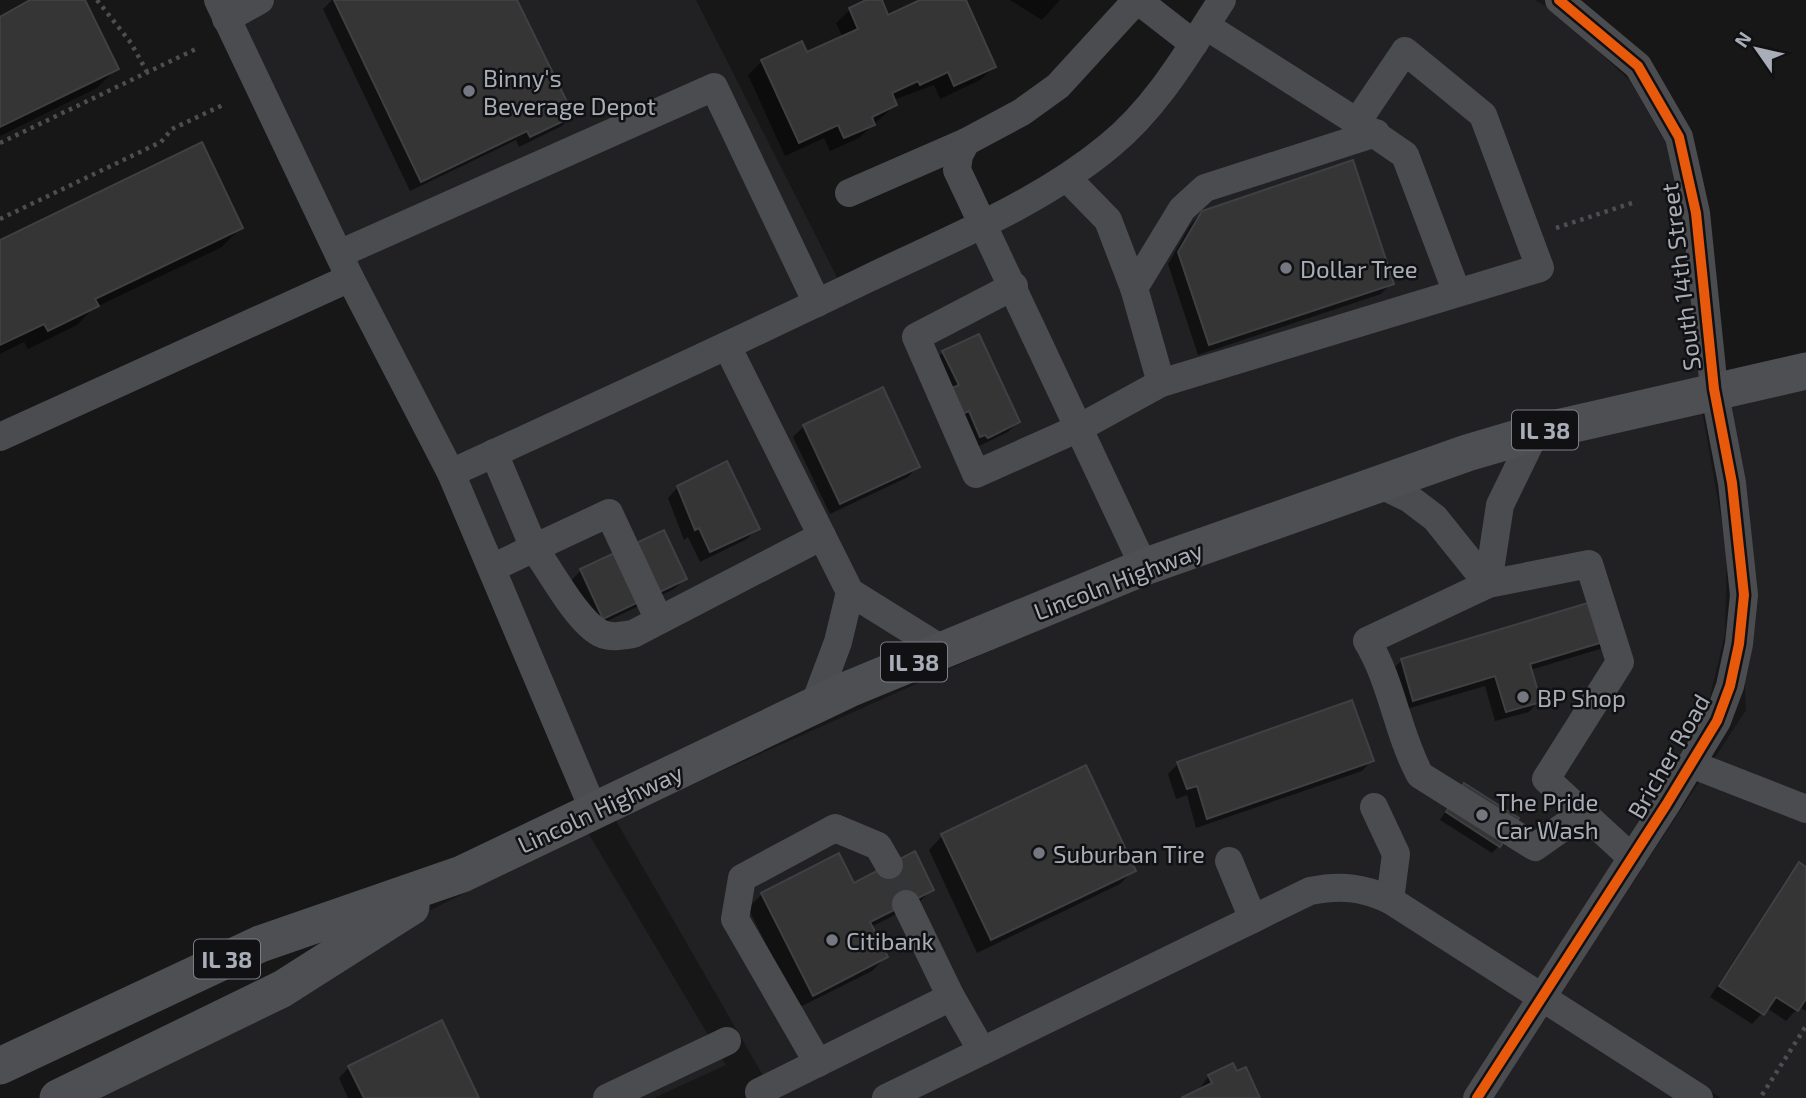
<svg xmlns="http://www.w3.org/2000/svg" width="1806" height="1098" font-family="'Exo 2',sans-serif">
<rect width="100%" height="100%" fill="#171717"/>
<g fill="#212123">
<path d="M214,0H696L849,301L1063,194L1200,56L1237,0H1535L1560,15L1630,81L1669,148L1689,272L1699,378L1370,473L597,797Z"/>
<path d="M1806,390V1098H1721L1561,993L1746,710L1732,406Z"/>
<path d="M1701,405L1727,552L1725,634L1709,701L1666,782L1464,1098H776L615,819L1146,581L1440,474Z"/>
<path d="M587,831L726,1065L654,1098H59Z"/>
<path d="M1546,1012L1680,1098H1492Z"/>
</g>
<g fill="#0007">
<path d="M34,0H83L117,68L97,88L0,136V19Z"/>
<path d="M332,0H516L572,115L562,126L519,147L516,140L410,191L323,9Z"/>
<path d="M871,0H880L887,17L925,0H964L994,67L980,80L940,99L934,85L893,100L895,105L859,138L830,151L824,138L785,156L748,75L762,61L806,54L843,38L836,23L850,10Z"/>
<path d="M1010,0H1060L1042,20Z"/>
<path d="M1202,212L1392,283L1381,294L1198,355L1168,264L1191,224Z"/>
<path d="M241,227L222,247L94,308L77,325L28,349L24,342L0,354V242Z"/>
<path d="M943,352L1018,422L1008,432L977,447L933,363Z"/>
<path d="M804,426L918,466L908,477L830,514L793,437Z"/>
<path d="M678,487L757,528L747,539L700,562L688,537L684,540L668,498Z"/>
<path d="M581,570L685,579L674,589L593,628L571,581Z"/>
<path d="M1611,639L1600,649L1530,670L1539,701L1529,712L1495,721L1485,686L1403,710L1391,671L1402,660Z"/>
<path d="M1372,760L1362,771L1196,828L1187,795L1176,799L1168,774L1178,764Z"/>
<path d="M1458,792L1499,846L1492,853L1440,820Z"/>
<path d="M942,836L1134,870L1120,884L977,953L929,850Z"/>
<path d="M1799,865L1806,869V1011L1799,1007L1786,1021L1767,1008L1752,1024L1710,997L1789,875Z"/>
<path d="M853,885L932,890L918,903L871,927L886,957L872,971L798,1008L748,908L762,894Z"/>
<path d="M349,1067L477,1098H348L339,1078Z"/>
<path d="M1209,1076L1258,1098H1185L1196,1093Z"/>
</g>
<g fill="#353536" stroke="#3f4043" stroke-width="2">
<path d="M30,0H85L119,69L0,127V17Z"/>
<path d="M334,0H517L574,116L530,137L527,131L421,182Z"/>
<path d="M866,0H882L888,15L920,0H966L996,67L954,86L948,72L920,85L918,81L892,93L897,105L872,117L875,125L844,138L838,125L799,143L761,60L802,41L807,52L858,29L849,8Z"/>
<path d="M202,142L243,228L95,299L99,306L48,331L44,324L0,345V240Z"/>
<path d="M1353,160L1394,284L1209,345L1178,252L1202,211Z"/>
<path d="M979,334L1020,422L988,438L985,435L980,437L969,411L962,414L950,389L959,385L942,351Z"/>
<path d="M883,387L920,467L840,504L803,425Z"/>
<path d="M727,461L760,529L710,552L699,528L695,530L677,486Z"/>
<path d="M664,530L687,579L603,619L580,569Z"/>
<path d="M1601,599L1613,639L1530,664L1541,702L1506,712L1495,676L1413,701L1401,659Z"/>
<path d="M1352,700L1374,761L1207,819L1197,786L1187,789L1177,762Z"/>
<path d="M1086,765L1136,871L991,940L941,834Z"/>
<path d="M1464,783L1519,818L1500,847L1446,812Z"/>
<path d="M915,851L934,890L870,922L888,957L813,996L761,893L839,853L854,883Z"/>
<path d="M1799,862L1806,867V999L1798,1011L1776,997L1764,1015L1719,986Z"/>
<path d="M442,1020L479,1098H364L348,1066Z"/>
<path d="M1233,1063L1237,1071L1246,1067L1260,1098H1181L1212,1083L1208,1075Z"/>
</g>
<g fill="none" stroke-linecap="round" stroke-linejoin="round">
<path stroke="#343537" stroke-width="28" stroke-dasharray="28 14" stroke-linecap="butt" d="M889,865L906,904"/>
<g stroke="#4d4e52" stroke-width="4.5" stroke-dasharray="3.5 5" stroke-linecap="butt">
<path d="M97,0L131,43L147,72"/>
<path d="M0,143L198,48"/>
<path d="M0,219L161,142L172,129L225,104"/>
<path d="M1556,228L1635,202"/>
<path d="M1762,1095L1806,1026"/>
</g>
<g stroke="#4b4c50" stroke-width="28">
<path d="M218,0L350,278L451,473L594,811"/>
<path d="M226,19L260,0"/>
<path d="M1206,26L1357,122"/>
<path d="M1067,178L1108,220L1134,288L1161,383"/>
<path d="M849,193L966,142"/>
<path d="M339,254L714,87L817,303"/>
<path d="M1014,286L916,337L976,474L1079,428L1161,383L1540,268L1483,115L1405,51L1357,122L1405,155L1457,293"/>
<path d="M1134,288L1182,209L1205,188L1376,133"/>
<path d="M727,346L850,592"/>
<path d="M0,437L350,278"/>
<path d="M494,453L534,548L609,513L659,620"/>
<path d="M451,473C591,409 730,345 869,278C950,239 1039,204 1109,146C1157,107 1189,51 1222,0"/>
<path d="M1379,484L1410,499L1435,518L1488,584"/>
<path d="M1144,567L957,170L959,155L966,142L1022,112L1058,86L1133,4L1145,6L1194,44"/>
<path d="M492,568L534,548C550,570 577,621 600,633C610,638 621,636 633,634L822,536"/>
<path d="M1488,584L1500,505L1535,433"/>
<path d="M814,706L838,642L850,592L943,650"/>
<path d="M1691,764L1806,809"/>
<path d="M1374,807L1396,854L1390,900"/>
<path d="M1583,813L1535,847L1420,775C1397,732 1392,682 1367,641L1488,584L1589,564L1620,662L1546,779L1632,858"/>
<path d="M1229,861L1253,919"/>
<path d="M906,904L951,997"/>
<path d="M818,1063L735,919L742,878L835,828L878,846L889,865"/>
<path d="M759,1092L951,997L982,1051"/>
<path d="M607,1098L727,1041"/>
<path d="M886,1098L1310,891C1341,885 1362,887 1390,900L1699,1098"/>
<path d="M1477,1098L1666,805L1717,721L1730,686L1739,644L1744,595L1732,483L1714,389L1696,213L1679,137L1638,66L1559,0"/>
</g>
<g stroke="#4d4f52" stroke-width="37">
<path d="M0,1066L260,944L462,874L849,689L1144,567L1467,453L1535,433L1806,371"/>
<path d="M58,1098L282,989L411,907"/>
</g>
<g stroke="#111113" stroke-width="15">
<path id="cycleway" d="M1477,1098L1666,805L1717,721L1730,686L1739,644L1744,595L1732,483L1714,389L1696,213L1679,137L1638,66L1559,0"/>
</g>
<use href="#cycleway" stroke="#e8590c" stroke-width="10"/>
</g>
<g fill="#757880" stroke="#111113" stroke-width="2.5">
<circle cx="469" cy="91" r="7"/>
<circle cx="1286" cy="268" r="7"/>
<circle cx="1523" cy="697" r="7"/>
<circle cx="1482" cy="815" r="7"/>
<circle cx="1039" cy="853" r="7"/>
<circle cx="832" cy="940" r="7"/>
</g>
<g text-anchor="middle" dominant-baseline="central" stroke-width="5" stroke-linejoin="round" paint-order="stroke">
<g fill="#111113" stroke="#7b7e86" stroke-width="2">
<rect x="1512" y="410.5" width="66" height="39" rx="5"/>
<rect x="881" y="642.5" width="66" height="39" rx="5"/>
<rect x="194" y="939.5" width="66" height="39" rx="5"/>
</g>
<g font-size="23" font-weight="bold" fill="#a8adb8">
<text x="1545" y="430">IL 38</text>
<text x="914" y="662">IL 38</text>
<text x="227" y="959">IL 38</text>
</g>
<g font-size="24" fill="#a8adb8" stroke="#111113" text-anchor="start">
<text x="483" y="77">Binny's<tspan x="483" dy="28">Beverage Depot</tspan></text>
<text x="1300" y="268">Dollar Tree</text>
<text x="1537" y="697">BP Shop</text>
<text x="1496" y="801">The Pride<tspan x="1496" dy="28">Car Wash</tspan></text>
<text x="1053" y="853">Suburban Tire</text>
<text x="846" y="940">Citibank</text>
</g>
<g font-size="24" fill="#a8adb8" stroke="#111113">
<text transform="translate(1680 277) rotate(-97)">South 14th Street</text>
<text transform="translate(1118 580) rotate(-21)">Lincoln Highway</text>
<text transform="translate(1668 756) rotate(-60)">Bricher Road</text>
<text transform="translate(600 808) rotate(-25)">Lincoln Highway</text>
</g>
</g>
<g transform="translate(1757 49) rotate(304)" stroke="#111113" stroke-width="5" paint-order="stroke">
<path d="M0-5L12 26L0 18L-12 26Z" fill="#a8adb8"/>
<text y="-10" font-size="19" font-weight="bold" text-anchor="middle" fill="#a8adb8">N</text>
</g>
</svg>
